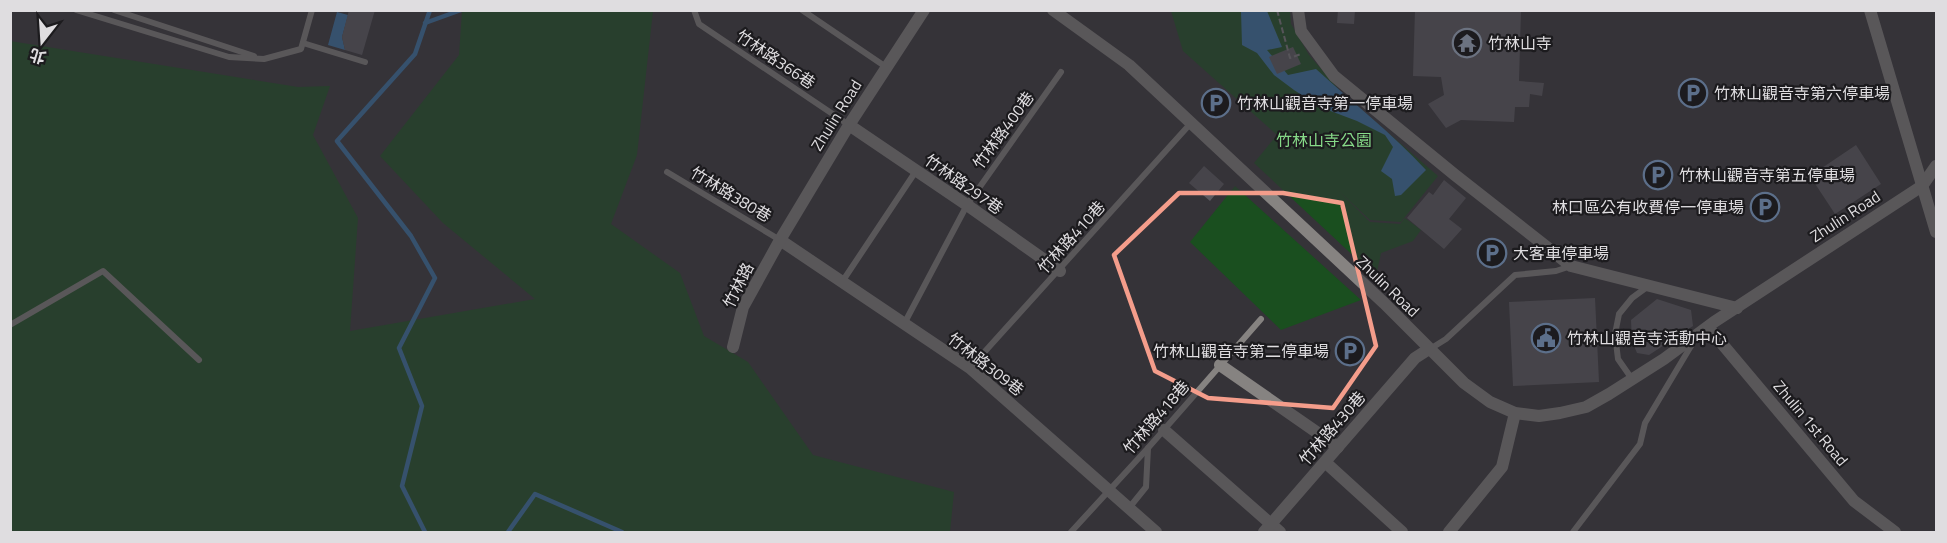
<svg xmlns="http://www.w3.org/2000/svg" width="1947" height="543" font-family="'Titillium Web','Noto Sans TC',sans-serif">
<rect width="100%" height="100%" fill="#353338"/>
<g fill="#1a4f1f">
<path d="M462,11H653L637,155L611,224L680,273L704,336L748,362L813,455L954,492L950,532H11L10,41L298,87L330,86L313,135L358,218L350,331L535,299L443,223L380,156L459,55Z"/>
<path d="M1171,11H1290L1291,24L1309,55L1341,92L1438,176L1401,222L1370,220L1339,191L1370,222L1400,224L1405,218L1421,230L1413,241L1381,253L1376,277L1254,163L1277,135L1183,51Z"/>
<path d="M1235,186L1361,300L1281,330L1190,242Z"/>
</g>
<g fill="#3877ae">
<path d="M1241,11H1267L1282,47L1267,50L1288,75L1316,69C1353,103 1392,133 1426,170L1401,195L1395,196L1392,179L1381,171L1393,147L1385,135L1357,121L1320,107L1294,90L1274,75L1257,53L1242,45Z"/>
<path d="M337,12L348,15L342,37L345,50L328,45Z"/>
</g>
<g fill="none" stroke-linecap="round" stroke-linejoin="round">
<g stroke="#3877ae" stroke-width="4.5">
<path d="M425,23L461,10"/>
<path d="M425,532L402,486L422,406L399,348L435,278L411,236L337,141L415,54L430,10"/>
<path d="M508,532L535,494L622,532"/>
</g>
</g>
<g fill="#5c5a60">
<path d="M349,10H375L362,55L345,50L342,37Z"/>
<path d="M1338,10H1355L1354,24L1337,23Z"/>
<path d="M1415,10H1521L1519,81L1544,83L1542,96L1530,94L1529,107H1515L1514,122L1461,120L1446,128L1428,104L1444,95L1441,77L1413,76Z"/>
<path d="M1293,47L1301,64L1277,74L1269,57Z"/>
<path d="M1856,145L1881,184L1835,214L1810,176Z"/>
<path d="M1204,166L1224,184L1210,201L1189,183Z"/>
<path d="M1444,180L1466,198L1449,219L1462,229L1444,249L1407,218L1429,192L1433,195Z"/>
<path d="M1595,298L1599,382L1513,386L1509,302Z"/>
<path d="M1657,299L1691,310L1693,326L1649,355L1637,353L1632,341L1631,320Z"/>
</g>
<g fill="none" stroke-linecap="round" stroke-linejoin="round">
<path stroke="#7f7d81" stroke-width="2" stroke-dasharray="6 3" stroke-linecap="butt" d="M1277,10L1290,58L1301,54"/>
<g stroke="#868381" stroke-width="6">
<path d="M76,10L229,57L264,59L301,49L312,10"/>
<path d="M114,10L254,56"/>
<path d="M694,10L699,24L849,125"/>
<path d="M802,10L886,67"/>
<path d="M303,43L365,62"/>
<path d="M667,172L780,240"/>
<path d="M842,282L916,171"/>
<path d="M904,324L967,205L1061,72"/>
<path d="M10,325L103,271L199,360"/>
<path d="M1430,349L1446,339L1515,275L1556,271L1571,266"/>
<path d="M970,368L1191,123"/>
<path d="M1632,379L1618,359L1615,334L1619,314L1632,298L1647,287"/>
<path d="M1129,508L1146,487L1148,448"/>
<path d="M1071,532L1148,448L1261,319"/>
<path d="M1573,532L1640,444L1645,423L1694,341"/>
</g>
<g stroke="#868381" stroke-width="12">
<path d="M1053,10L1129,65L1384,303L1464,383L1490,402L1515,413L1539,416L1560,413L1586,407L1609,394L1664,359L1714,322L1922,186L1936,166"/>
<path d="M1298,10L1301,31L1334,76L1455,175L1571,266L1737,308"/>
<path d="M1870,10L1936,232"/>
<path d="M849,125L967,205L1060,271"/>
<path d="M780,240L970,368L1156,532"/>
<path d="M1708,327L1854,501L1895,532"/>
<path d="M733,347L743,307L780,240L849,125L924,10"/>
<path d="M1220,365L1338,447"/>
<path d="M1164,430L1280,532"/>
<path d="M1325,462L1402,532"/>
<path d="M1264,532L1415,358L1429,349"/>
<path d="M1449,532L1502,467L1515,413"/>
</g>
</g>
<path d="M0 0H1947V543H0ZM1179,193H1283L1342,203L1376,346L1333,408L1208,398L1155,371L1114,255Z" fill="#353338" fill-opacity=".55" fill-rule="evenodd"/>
<path fill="none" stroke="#f49d8b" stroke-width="4.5" stroke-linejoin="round" d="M1179,193H1283L1342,203L1376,346L1333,408L1208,398L1155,371L1114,255Z"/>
<defs>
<g id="temple-ring" transform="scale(1.5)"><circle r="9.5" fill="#1c1b1e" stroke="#6b7280" stroke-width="1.5"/><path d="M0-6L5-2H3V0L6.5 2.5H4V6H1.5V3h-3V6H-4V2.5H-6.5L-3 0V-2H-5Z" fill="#6b7280"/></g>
<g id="parking-ring" transform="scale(1.5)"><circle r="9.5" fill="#1c1b1e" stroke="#5c6f8a" stroke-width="1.5"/><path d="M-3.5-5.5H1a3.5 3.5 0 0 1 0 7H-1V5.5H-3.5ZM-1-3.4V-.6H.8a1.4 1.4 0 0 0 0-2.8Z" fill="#5c6f8a"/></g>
<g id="civic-ring" transform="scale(1.5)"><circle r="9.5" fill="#1c1b1e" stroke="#5c6f8a" stroke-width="1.5"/><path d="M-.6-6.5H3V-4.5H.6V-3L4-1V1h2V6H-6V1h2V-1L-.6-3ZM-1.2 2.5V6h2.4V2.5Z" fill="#5c6f8a"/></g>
</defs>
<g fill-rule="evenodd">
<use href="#temple-ring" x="1467" y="43"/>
<use href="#parking-ring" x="1693" y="93"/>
<use href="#parking-ring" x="1216" y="103"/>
<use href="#parking-ring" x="1658" y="175"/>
<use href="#parking-ring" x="1765" y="207"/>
<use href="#parking-ring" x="1492" y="253"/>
<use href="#civic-ring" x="1546" y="338"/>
<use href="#parking-ring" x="1350" y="351"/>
</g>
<g text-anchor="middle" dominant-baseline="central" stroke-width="4.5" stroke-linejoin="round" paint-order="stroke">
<g font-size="16" fill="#dfdde0" stroke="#1c1b1e" text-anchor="start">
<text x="1488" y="43">竹林山寺</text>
<text x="1714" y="93">竹林山觀音寺第六停車場</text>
<text x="1237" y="103">竹林山觀音寺第一停車場</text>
<text x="1679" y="175">竹林山觀音寺第五停車場</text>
<text x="1744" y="207" text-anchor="end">林口區公有收費停一停車場</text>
<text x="1513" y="253">大客車停車場</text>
<text x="1567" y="338">竹林山觀音寺活動中心</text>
<text x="1329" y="351" text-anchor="end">竹林山觀音寺第二停車場</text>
</g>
<g font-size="16" fill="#dfdde0" stroke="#1c1b1e">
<text transform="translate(776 59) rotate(34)">竹林路366巷</text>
<text transform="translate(836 115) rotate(-58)">Zhulin Road</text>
<text transform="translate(1003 130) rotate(-54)">竹林路400巷</text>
<text transform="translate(964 184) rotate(35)">竹林路297巷</text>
<text transform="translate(731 194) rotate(31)">竹林路380巷</text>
<text transform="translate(1845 216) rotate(-33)">Zhulin Road</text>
<text transform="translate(1071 237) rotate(-48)">竹林路410巷</text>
<text transform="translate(738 285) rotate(-64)">竹林路</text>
<text transform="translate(1388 286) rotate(44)">Zhulin Road</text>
<text transform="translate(986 364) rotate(38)">竹林路309巷</text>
<text transform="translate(1156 417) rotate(-49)">竹林路418巷</text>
<text transform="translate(1811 423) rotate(50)">Zhulin 1st Road</text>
<text transform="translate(1332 428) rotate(-49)">竹林路430巷</text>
</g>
<g font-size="16" fill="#86d988" stroke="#1c1b1e">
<text x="1324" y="140">竹林山寺公園</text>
</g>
</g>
<rect width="1947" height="543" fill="none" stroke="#dfdde0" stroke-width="24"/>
<g transform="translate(42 42) rotate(197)" stroke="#1c1b1e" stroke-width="4.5" paint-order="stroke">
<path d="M0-4.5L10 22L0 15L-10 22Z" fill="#dfdde0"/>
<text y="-9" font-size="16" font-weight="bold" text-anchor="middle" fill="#dfdde0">北</text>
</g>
</svg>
